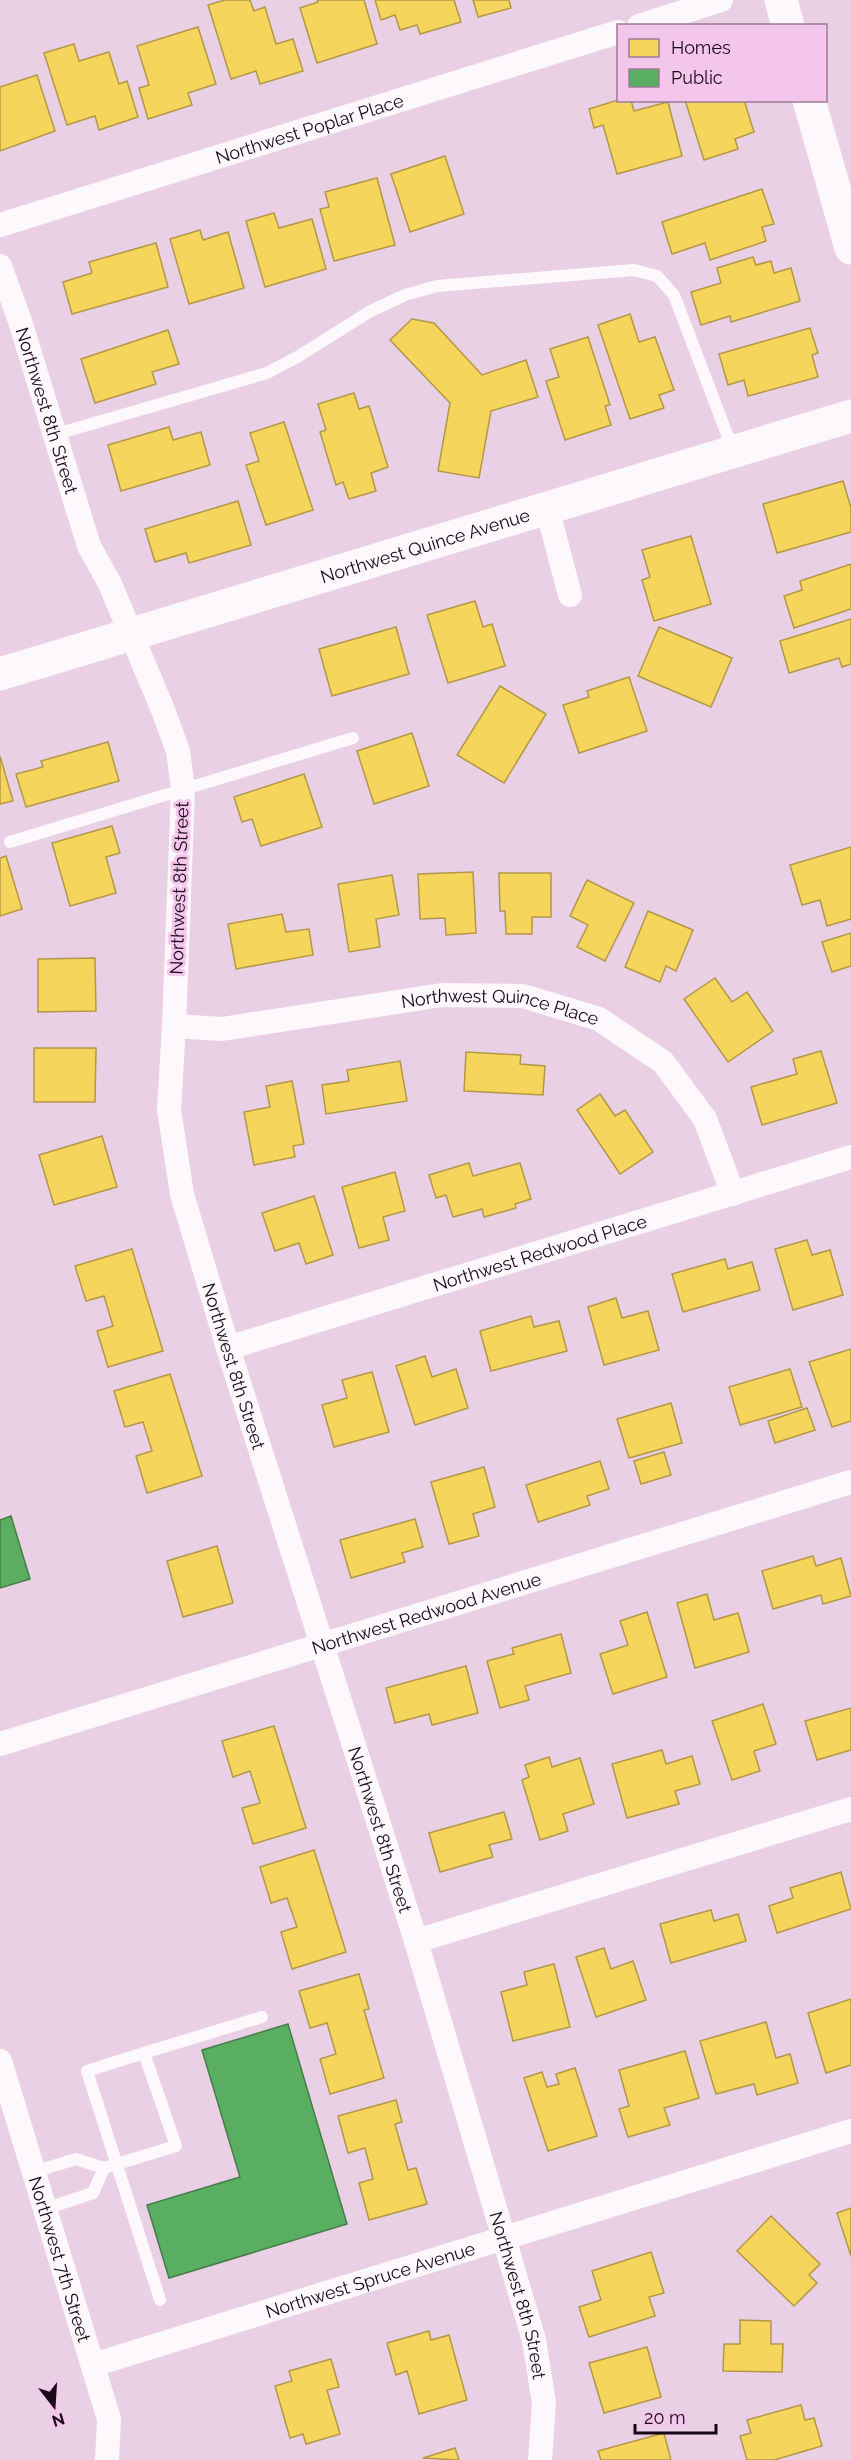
<svg xmlns="http://www.w3.org/2000/svg" width="851" height="2460" font-family="Raleway,sans-serif">
<rect width="100%" height="100%" fill="#ead0e5"/>
<g fill="#f6d55c" stroke="#b39847" stroke-width="1.5">
<path d="M225,0H250L254,11L265,7L276,44L293,39L303,71L260,84L256,71L231,79L208,5Z"/>
<path d="M317,0H364L377,44L317,63L300,8L318,2Z"/>
<path d="M375,0H454L461,22L420,34L417,25L400,30L395,15L381,20Z"/>
<path d="M473,0H509L511,8L478,17Z"/>
<path d="M198,27L216,84L188,93L192,105L148,119L139,88L149,85L137,46Z"/>
<path d="M74,44L79,61L109,52L119,84L127,81L138,117L99,130L95,116L67,125L44,53Z"/>
<path d="M37,75L55,131L0,151V87Z"/>
<path d="M618,100H631L634,111L668,102L682,156L617,174L603,125L594,128L589,109Z"/>
<path d="M685,100H744L754,132L735,139L738,149L704,160Z"/>
<path d="M445,156L464,214L410,232L391,174Z"/>
<path d="M377,178L395,245L334,261L320,209L329,207L325,192Z"/>
<path d="M762,189L774,224L762,227L766,241L710,260L705,243L672,254L662,222Z"/>
<path d="M274,213L279,228L312,219L326,269L265,287L246,221Z"/>
<path d="M200,230L203,240L228,232L244,288L189,304L170,239Z"/>
<path d="M156,243L168,287L72,314L63,282L92,273L89,262Z"/>
<path d="M753,257L756,265L771,261L774,273L791,268L800,301L731,322L730,316L701,325L691,292L721,283L717,268Z"/>
<path d="M630,314L639,342L655,337L674,390L659,395L664,408L630,419L598,325Z"/>
<path d="M412,319L434,323L482,375L526,360L538,397L491,411L479,478L438,471L450,403L390,340Z"/>
<path d="M810,328L818,353L812,355L818,377L748,396L744,380L728,385L719,354Z"/>
<path d="M168,330L179,364L152,372L156,384L95,403L81,359Z"/>
<path d="M588,337L610,405L605,406L611,425L565,440L546,381L559,377L550,349Z"/>
<path d="M354,393L359,409L369,406L388,467L371,473L376,491L349,499L343,482L336,485L320,432L326,430L318,404Z"/>
<path d="M284,422L313,510L266,525L246,465L259,461L250,433Z"/>
<path d="M169,427L173,440L201,432L210,465L121,491L108,445Z"/>
<path d="M843,481L851,508V532L777,553L763,504Z"/>
<path d="M238,501L251,545L189,563L186,553L155,562L145,529Z"/>
<path d="M691,536L711,604L654,621L642,580L650,577L642,550Z"/>
<path d="M851,564V609L794,628L784,596L802,590L800,581Z"/>
<path d="M475,601L483,627L492,624L505,666L448,683L427,615Z"/>
<path d="M851,619V664L842,667L839,658L789,673L780,641Z"/>
<path d="M396,627L409,674L332,696L319,649Z"/>
<path d="M659,627L732,658L711,707L638,676Z"/>
<path d="M629,677L647,731L579,753L563,705L589,697L587,691Z"/>
<path d="M500,686L546,714L504,783L457,755Z"/>
<path d="M412,733L429,786L374,804L357,751Z"/>
<path d="M108,742L119,781L26,807L16,774L43,767L41,761Z"/>
<path d="M0,756L13,801L0,804Z"/>
<path d="M304,774L322,827L261,846L252,819L242,822L234,797Z"/>
<path d="M112,826L120,853L106,857L116,893L70,906L52,843Z"/>
<path d="M851,847V919L827,926L820,900L802,905L790,865Z"/>
<path d="M6,856L22,909L0,916V858Z"/>
<path d="M473,872L476,933L446,935L445,918L420,919L418,874Z"/>
<path d="M499,873H551V917H532V934H506L505,911H500Z"/>
<path d="M392,875L399,915L376,919L380,947L349,952L338,884Z"/>
<path d="M587,880L634,903L605,961L577,947L588,925L570,916Z"/>
<path d="M648,911L693,930L676,971L666,966L660,982L625,967Z"/>
<path d="M282,914L286,932L309,929L313,955L236,969L228,924Z"/>
<path d="M851,933V966L832,972L822,942Z"/>
<path d="M95,958L96,1011L38,1012V959Z"/>
<path d="M715,978L732,1002L747,992L773,1031L728,1062L684,999Z"/>
<path d="M34,1048H96L95,1102H34Z"/>
<path d="M821,1051L837,1103L762,1125L751,1087L797,1074L793,1059Z"/>
<path d="M466,1052L521,1055L520,1064L545,1066L543,1095L464,1091Z"/>
<path d="M400,1061L407,1101L326,1114L322,1085L349,1081L347,1070Z"/>
<path d="M292,1081L304,1144L293,1146L295,1157L254,1165L244,1112L270,1107L266,1086Z"/>
<path d="M600,1094L615,1116L625,1110L653,1152L620,1174L577,1110Z"/>
<path d="M102,1136L117,1187L54,1205L39,1155Z"/>
<path d="M469,1163L473,1176L520,1163L531,1199L515,1204L516,1208L484,1217L482,1209L453,1217L446,1195L436,1198L429,1175Z"/>
<path d="M395,1172L405,1211L383,1217L389,1240L359,1248L342,1187Z"/>
<path d="M314,1196L333,1255L306,1264L299,1243L275,1251L262,1213Z"/>
<path d="M807,1240L812,1255L830,1250L843,1295L793,1310L775,1249Z"/>
<path d="M132,1249L163,1351L108,1367L97,1331L113,1326L104,1296L86,1301L75,1266Z"/>
<path d="M725,1259L728,1269L752,1262L760,1290L683,1312L672,1274Z"/>
<path d="M616,1298L622,1318L648,1311L659,1350L604,1365L588,1307Z"/>
<path d="M531,1316L534,1327L559,1321L567,1351L491,1371L480,1331Z"/>
<path d="M851,1349V1421L832,1427L809,1362Z"/>
<path d="M425,1356L432,1377L456,1369L468,1408L415,1425L396,1366Z"/>
<path d="M790,1369L802,1407L740,1425L729,1387Z"/>
<path d="M372,1372L389,1432L334,1447L322,1405L347,1398L342,1380Z"/>
<path d="M170,1374L202,1476L147,1493L136,1456L152,1451L143,1422L125,1427L114,1391Z"/>
<path d="M671,1403L682,1443L629,1458L617,1419Z"/>
<path d="M807,1408L815,1430L775,1443L768,1421Z"/>
<path d="M664,1452L671,1475L641,1484L634,1461Z"/>
<path d="M600,1461L609,1489L587,1496L590,1505L538,1522L526,1485Z"/>
<path d="M484,1467L495,1507L473,1514L479,1536L449,1544L431,1482Z"/>
<path d="M415,1519L423,1547L402,1553L405,1562L351,1578L340,1540Z"/>
<path d="M217,1546L233,1603L183,1617L167,1561Z"/>
<path d="M813,1556L816,1566L841,1558L851,1596L823,1604L821,1595L773,1609L762,1571Z"/>
<path d="M707,1594L714,1620L738,1613L749,1652L695,1668L677,1603Z"/>
<path d="M647,1612L667,1677L613,1694L600,1654L628,1645L620,1621Z"/>
<path d="M561,1634L571,1673L525,1686L529,1700L500,1708L487,1661L514,1654L512,1648Z"/>
<path d="M466,1666L478,1713L432,1725L429,1714L395,1723L386,1688Z"/>
<path d="M763,1704L776,1744L754,1751L760,1771L732,1780L712,1721Z"/>
<path d="M851,1708V1750L817,1760L805,1721Z"/>
<path d="M274,1726L306,1828L253,1844L242,1808L260,1803L250,1771L233,1777L222,1741Z"/>
<path d="M662,1750L666,1764L692,1756L700,1784L675,1791L679,1804L627,1818L612,1764Z"/>
<path d="M549,1757L552,1767L580,1758L594,1804L563,1814L568,1831L540,1840L522,1780L529,1777L525,1765Z"/>
<path d="M504,1812L512,1839L489,1845L493,1857L440,1872L429,1833Z"/>
<path d="M314,1850L346,1952L292,1969L281,1932L297,1927L287,1898L271,1903L260,1867Z"/>
<path d="M841,1872L851,1909L777,1933L769,1906L793,1898L790,1888Z"/>
<path d="M711,1910L714,1921L738,1914L746,1941L671,1963L660,1924Z"/>
<path d="M604,1948L611,1969L633,1961L646,2000L596,2017L576,1957Z"/>
<path d="M554,1964L570,2027L513,2041L501,1992L527,1985L524,1972Z"/>
<path d="M359,1974L369,2009L364,2010L384,2078L330,2094L320,2059L336,2054L327,2023L310,2028L299,1991Z"/>
<path d="M851,1999V2065L826,2073L808,2013Z"/>
<path d="M766,2022L776,2058L790,2054L798,2083L757,2095L754,2084L716,2094L700,2041Z"/>
<path d="M685,2051L699,2098L664,2108L670,2125L628,2137L619,2109L629,2106L619,2070Z"/>
<path d="M575,2068L597,2136L548,2151L524,2078L542,2072L547,2087L559,2084L556,2074Z"/>
<path d="M396,2100L402,2122L395,2124L408,2170L416,2168L427,2204L369,2220L359,2183L373,2179L365,2148L348,2153L338,2116Z"/>
<path d="M851,2208V2256L837,2213Z"/>
<path d="M771,2216L820,2264L809,2275L817,2283L794,2306L737,2251Z"/>
<path d="M651,2252L664,2293L649,2297L655,2316L589,2337L579,2307L601,2300L592,2271Z"/>
<path d="M740,2320L771,2321V2344H783L782,2372L723,2371L724,2344H740Z"/>
<path d="M429,2331L431,2340L449,2335L467,2400L419,2414L407,2371L396,2375L387,2343Z"/>
<path d="M647,2347L661,2397L604,2413L589,2363Z"/>
<path d="M331,2359L339,2387L327,2390L340,2434L306,2444L303,2434L290,2438L275,2386L292,2381L289,2371Z"/>
<path d="M801,2405L805,2420L814,2418L822,2446L774,2460H747L740,2436L751,2433L747,2420Z"/>
<path d="M664,2433L671,2460H601L598,2451Z"/>
<path d="M455,2448L459,2460L423,2458Z"/>
</g>
<g fill="#5aae61" stroke="#467c4a" stroke-width="1.5">
<path d="M11,1516L30,1579L0,1588V1520Z"/>
<path d="M288,2024L347,2224L169,2278L147,2205L240,2177L202,2050Z"/>
</g>
<g fill="none" stroke-linecap="round" stroke-linejoin="round">
<g stroke="#fcf8fb" stroke-width="12">
<path d="M53,435L267,373L299,356L369,312L405,295L437,286L634,270L657,276L674,295L733,450"/>
<path d="M10,842L353,738"/>
<path d="M144,2053L262,2017"/>
<path d="M104,2168L176,2146L144,2053L87,2071L160,2300"/>
<path d="M34,2172L76,2159L104,2168L93,2193L45,2209"/>
</g>
<g stroke="#fcf8fb" stroke-width="24">
<path d="M639,26L721,0"/>
<path id="s1" d="M0,225L618,32"/>
<path id="s2" d="M0,266L20,321L89,546L110,584L163,710L178,751L183,789L174,1026L169,1110L182,1194L228,1348L416,1941L534,2340L544,2403L540,2460"/>
<path d="M547,508L570,595"/>
<path id="s3" d="M174,1026L222,1029L442,995L523,996L599,1019L663,1062L705,1119L733,1194"/>
<path id="s4" d="M228,1348L851,1157"/>
<path id="s5" d="M0,1744L851,1482"/>
<path d="M416,1941L851,1809"/>
<path id="s6" d="M0,2061L109,2419L107,2460"/>
<path id="s7" d="M93,2365L851,2131"/>
</g>
<g stroke="#fcf8fb" stroke-width="33">
<path d="M781,0L788,26"/>
<path d="M809,100L851,248"/>
<path id="s8" d="M0,674L851,416"/>
</g>
</g>
<g text-anchor="middle" dominant-baseline="central" stroke-width="6" stroke-linejoin="round" paint-order="stroke">
<g font-size="18" fill="#180916" stroke="#f5c6eb">
<text stroke="none"><textPath href="#s1" startOffset="324">Northwest Poplar Place</textPath></text>
<text stroke="none"><textPath href="#s2" startOffset="152">Northwest 8th Street</textPath></text>
<text stroke="none"><textPath href="#s8" startOffset="444">Northwest Quince Avenue</textPath></text>
<text transform="translate(179 888) rotate(-88)">Northwest 8th Street</text>
<text stroke="none"><textPath href="#s3" startOffset="330">Northwest Quince Place</textPath></text>
<text stroke="none"><textPath href="#s4" startOffset="326">Northwest Redwood Place</textPath></text>
<text stroke="none"><textPath href="#s2" startOffset="1142">Northwest 8th Street</textPath></text>
<text stroke="none"><textPath href="#s5" startOffset="446">Northwest Redwood Avenue</textPath></text>
<text stroke="none"><textPath href="#s2" startOffset="1628">Northwest 8th Street</textPath></text>
<text stroke="none"><textPath href="#s6" startOffset="207">Northwest 7th Street</textPath></text>
<text stroke="none"><textPath href="#s7" startOffset="290">Northwest Spruce Avenue</textPath></text>
<text stroke="none"><textPath href="#s2" startOffset="2114">Northwest 8th Street</textPath></text>
</g>
</g>
<rect x="617" y="24" width="210" height="78" fill="#f5c6eb" stroke="#9d7a96" stroke-width="1.5"/>
<rect x="629" y="39" width="30" height="18" fill="#f6d55c" stroke="#9d7a96" stroke-width="1.5"/>
<text x="671" y="54" font-size="18" fill="#180916">Homes</text>
<rect x="629" y="69" width="30" height="18" fill="#5aae61" stroke="#9d7a96" stroke-width="1.5"/>
<text x="671" y="84" font-size="18" fill="#180916">Public</text>
<g transform="translate(54 2406) rotate(163)" stroke="#f5c6eb" stroke-width="4.5" paint-order="stroke">
<path d="M0-4.5L10 22L0 15L-10 22Z" fill="#180916"/>
<text y="-9" font-size="16" font-weight="bold" text-anchor="middle" fill="#180916">N</text>
</g>
<path d="M635 2424v9h81v-9" fill="none" stroke="#180916" stroke-width="3"/>
<text x="644" y="2424" font-size="18" fill="#180916" stroke="#f5c6eb" stroke-width="4.5" paint-order="stroke">20 m</text>
</svg>
